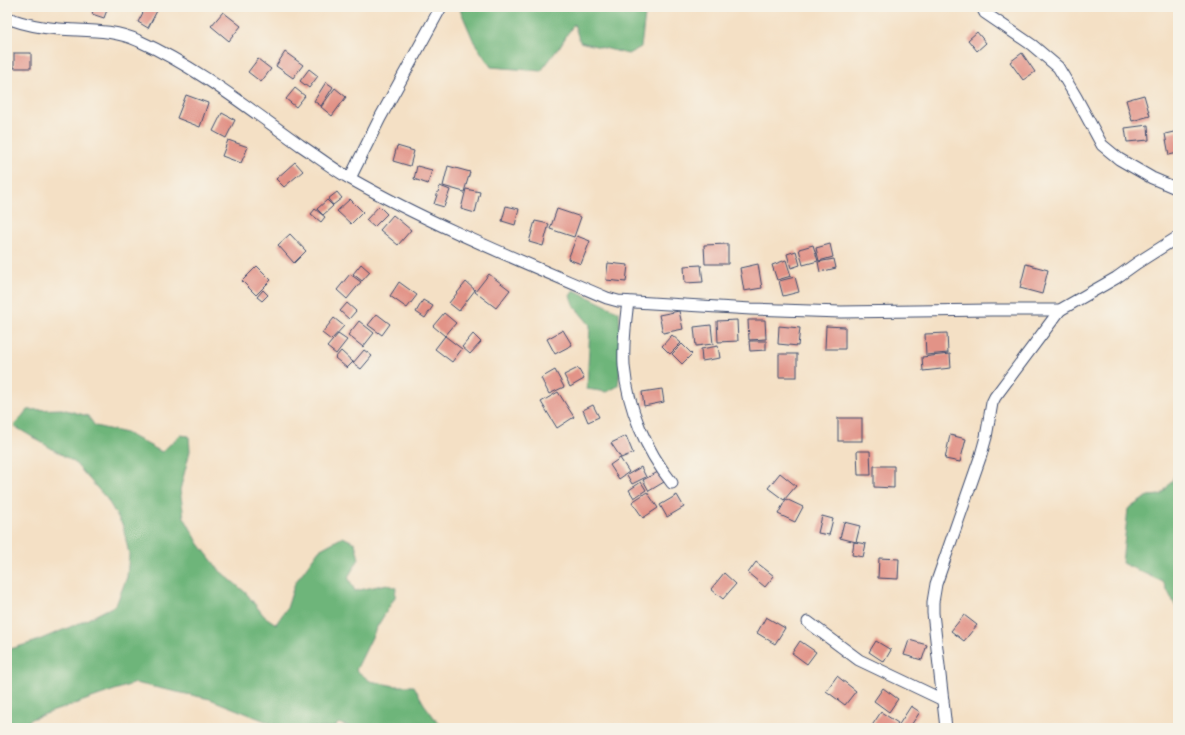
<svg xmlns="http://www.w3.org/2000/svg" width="1185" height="735" font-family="Caveat,sans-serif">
<rect width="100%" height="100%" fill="#f7f3e8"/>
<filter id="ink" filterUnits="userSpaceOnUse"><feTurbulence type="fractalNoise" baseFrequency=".025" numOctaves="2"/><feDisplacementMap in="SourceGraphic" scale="8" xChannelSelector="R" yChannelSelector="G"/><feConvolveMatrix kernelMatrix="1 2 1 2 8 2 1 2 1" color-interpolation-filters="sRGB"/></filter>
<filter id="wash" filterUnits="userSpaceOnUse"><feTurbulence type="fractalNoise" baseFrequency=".012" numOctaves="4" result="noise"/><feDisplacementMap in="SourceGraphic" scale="16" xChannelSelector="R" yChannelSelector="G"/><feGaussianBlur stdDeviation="0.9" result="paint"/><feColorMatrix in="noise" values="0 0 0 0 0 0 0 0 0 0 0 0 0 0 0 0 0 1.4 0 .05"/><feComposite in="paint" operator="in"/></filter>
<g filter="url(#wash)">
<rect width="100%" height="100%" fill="#f4e0c5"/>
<g fill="#6eb57a" stroke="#44726c">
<path d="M459,7H646L641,47L628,54L580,42L574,24L560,46L541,71L491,67L474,42Z"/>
<path d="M574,290L619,312L622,353L618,386L607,392L587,389L590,325L574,306L570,296Z"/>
<path d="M62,409L88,416L95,426L126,433L162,452L180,435L189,436L190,451L180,490L184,517L199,544L220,571L246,593L264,616L276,624L287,608L295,583L319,550L343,537L355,543L359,559L348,577L355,591L387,584L396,588L395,597L377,627L356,670L370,681L395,686H414L424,704L442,728H353L338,723L335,728H283L210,699L135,683L31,719L21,728H7V650L34,642L82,622L116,605L127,577L129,554L123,526L107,499L74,462L14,426L27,410Z"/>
<path d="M1178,456V611L1163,582L1122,563L1128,509L1148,496L1161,495L1172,481L1177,469Z"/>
</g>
<g id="blocks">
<g fill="#e29387">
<path d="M94,7L107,10L104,18L92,14Z"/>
<path d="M146,7H159L148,28L138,22Z"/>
<path d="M223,12L241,26L229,41L211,26Z"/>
<path d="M977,32L986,43L977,51L968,40Z"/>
<path d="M285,52L303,65L293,78L276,66Z"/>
<rect x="14" y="53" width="17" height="15"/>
<path d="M1022,53L1035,72L1023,80L1010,62Z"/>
<path d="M258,59L271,69L261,82L248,72Z"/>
<path d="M309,69L318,76L309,88L300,81Z"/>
<path d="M326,82L333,87L321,106L314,101Z"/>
<path d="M295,88L305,96L296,107L286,99Z"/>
<path d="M335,88L346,97L332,116L321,107Z"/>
<path d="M186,95L208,103L200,127L177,118Z"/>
<path d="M1144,95L1150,116L1132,121L1126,100Z"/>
<path d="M222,113L235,120L226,138L213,131Z"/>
<path d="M1148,125L1149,140L1127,142L1125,128Z"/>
<path d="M1178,131V153L1169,155L1165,134Z"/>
<path d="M228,140L248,147L241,163L222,156Z"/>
<path d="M8,142L11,162L7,163V143Z"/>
<path d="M397,146L414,151L410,166L393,161Z"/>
<path d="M295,162L303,171L284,187L276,179Z"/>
<path d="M417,166L432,170L428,184L414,179Z"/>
<path d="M448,166L470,172L464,192L443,186Z"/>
<path d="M440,186L450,190L444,207L434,204Z"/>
<path d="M466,189L480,192L475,213L461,209Z"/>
<path d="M337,192L342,198L333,205L328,199Z"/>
<path d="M350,199L363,212L351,224L337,211Z"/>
<path d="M327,200L333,206L323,215L317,209Z"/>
<path d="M379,206L387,214L374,227L366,220Z"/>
<path d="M506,206L519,209L515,225L502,221Z"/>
<path d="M315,209L325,217L321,222L311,214Z"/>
<path d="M557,209L581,217L574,237L550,229Z"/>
<path d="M393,215L411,230L398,245L380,230Z"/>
<path d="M535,221L549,224L543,246L529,242Z"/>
<path d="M290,234L306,251L294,263L278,245Z"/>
<path d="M577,236L590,241L581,264L568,259Z"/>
<path d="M728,244V264H705L704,245Z"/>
<path d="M830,244L833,257L819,261L816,248Z"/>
<path d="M813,245L818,261L803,265L799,249Z"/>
<path d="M796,251L800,265L791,268L787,254Z"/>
<path d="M834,259L836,268L820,272L818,262Z"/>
<path d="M786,260L791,276L777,280L772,265Z"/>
<path d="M608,263L628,265L626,282L606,280Z"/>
<path d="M361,264L370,272L362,281L353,274Z"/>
<path d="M758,264L762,288L744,291L740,268Z"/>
<path d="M1026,264L1048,270L1042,294L1020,288Z"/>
<path d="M701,265L703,282L685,283L684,266Z"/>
<path d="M257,266L271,280L256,295L242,281Z"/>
<path d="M350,274L361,282L347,299L337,290Z"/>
<path d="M489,274L510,290L496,308L475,292Z"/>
<path d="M795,277L799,292L783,296L779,281Z"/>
<path d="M399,282L417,295L407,308L390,296Z"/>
<path d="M466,282L475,290L459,311L449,303Z"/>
<path d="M263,290L268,295L262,301L257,297Z"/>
<path d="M423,300L433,306L425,318L416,312Z"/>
<path d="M347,303L356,311L349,319L340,311Z"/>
<path d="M679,311L683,329L663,333L659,315Z"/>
<path d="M444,313L456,323L445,336L433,326Z"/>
<path d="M377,314L390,324L382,335L368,325Z"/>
<path d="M334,318L344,326L331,340L322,333Z"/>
<path d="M737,320L738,341L718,342L717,321Z"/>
<path d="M748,320H765L766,339L749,340Z"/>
<path d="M359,321L374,333L363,347L348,335Z"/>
<path d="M711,325L713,344L696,346L694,327Z"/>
<path d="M779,326L800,328L798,346L778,344Z"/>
<path d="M826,326L845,327V349H825Z"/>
<path d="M563,330L572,345L555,354L547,339Z"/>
<path d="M947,333L948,353L926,355L925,334Z"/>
<path d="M338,334L347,340L336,354L327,347Z"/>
<path d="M473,334L481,342L470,354L462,347Z"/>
<path d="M672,335L681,343L670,354L662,346Z"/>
<path d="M445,336L462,349L452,362L435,349Z"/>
<path d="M749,341H766V350L750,351Z"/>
<path d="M682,344L692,354L682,364L672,354Z"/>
<path d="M718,346L720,358L702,361L701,349Z"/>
<path d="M364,350L372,356L361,369L353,363Z"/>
<path d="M341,351L353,362L347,368L335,358Z"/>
<rect x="779" y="354" width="18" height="23"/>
<path d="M950,354L951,368L923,371L922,357Z"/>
<path d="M578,368L584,379L570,387L564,375Z"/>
<path d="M555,370L564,387L549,394L541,378Z"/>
<path d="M662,389L664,402L644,406L642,392Z"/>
<path d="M558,392L574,417L557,428L541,402Z"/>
<path d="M593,405L599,417L588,422L583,410Z"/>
<rect x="838" y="418" width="24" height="23"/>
<path d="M950,435L966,439L960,462L945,459Z"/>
<path d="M626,436L633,453L621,458L611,443Z"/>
<path d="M857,451H870L871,475H858Z"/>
<path d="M620,458L629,472L619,479L610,465Z"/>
<path d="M874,466H894V488L874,487Z"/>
<path d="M641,467L646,477L632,484L627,475Z"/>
<path d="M658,472L664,482L649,491L643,480Z"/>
<path d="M780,473L796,486L784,500L768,488Z"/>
<path d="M641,482L646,490L634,498L629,490Z"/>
<path d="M647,492L658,508L643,518L632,502Z"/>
<path d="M677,495L684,507L667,517L660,505Z"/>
<path d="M786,499L803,507L795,522L778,514Z"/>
<path d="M822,516L833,519L829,535L818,533Z"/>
<path d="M844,522L860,526L856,542L840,538Z"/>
<path d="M854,542L866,544L863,557L852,555Z"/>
<path d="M879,558L899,559L898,579L878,578Z"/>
<path d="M756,562L774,576L765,587L748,573Z"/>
<path d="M724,573L736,584L723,599L711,589Z"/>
<path d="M964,615L977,625L964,641L951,631Z"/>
<path d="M766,617L785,628L775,644L757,633Z"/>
<path d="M909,640L927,645L922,660L904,655Z"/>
<path d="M800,641L816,652L807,664L792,653Z"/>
<path d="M876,641L891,650L884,662L869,652Z"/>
<path d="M837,676L856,691L845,705L826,691Z"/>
<path d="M883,688L898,699L889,712L874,701Z"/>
<path d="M911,706L920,712L909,728H901L898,726Z"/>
<path d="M881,712L898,723L894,728L871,727Z"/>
</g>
</g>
</g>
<g filter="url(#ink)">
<use href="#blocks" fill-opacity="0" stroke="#3c4a6d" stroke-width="1"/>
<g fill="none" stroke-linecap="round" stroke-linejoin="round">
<g stroke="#3c4a6d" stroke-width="13">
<g id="minor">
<path d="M982,7L985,13L1032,45L1058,67L1076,97L1102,145L1119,159L1152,178L1178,189"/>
<path d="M7,18C24,24 41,28 59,29C86,31 114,29 139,41C197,67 248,108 300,145C317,156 333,169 351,179C432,225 521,261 607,298L618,301L751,309L841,312L991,310H1060L1116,278L1137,263L1178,237"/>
<path d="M350,178L380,118L441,7"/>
<path d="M628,302C625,324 623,345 624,366C628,409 646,450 672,483"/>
<path d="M808,622L859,660L943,700"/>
<path d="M946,728L933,613V602L936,584L981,455L986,437L992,403L995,397L1060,310"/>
</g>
</g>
<use href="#minor" stroke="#fff" stroke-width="11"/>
</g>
</g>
<rect width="1185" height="735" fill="none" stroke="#f7f3e8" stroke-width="24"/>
</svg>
